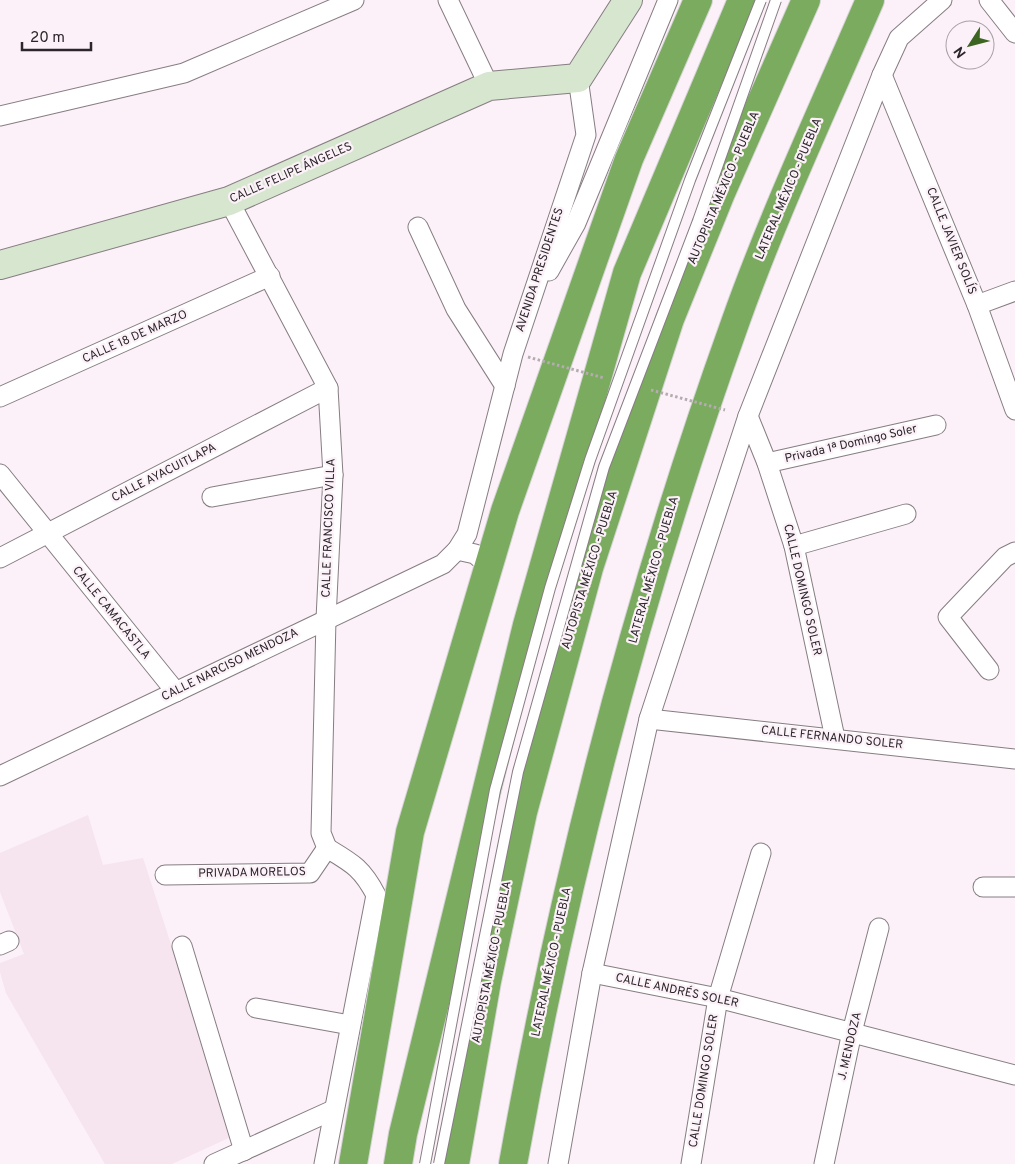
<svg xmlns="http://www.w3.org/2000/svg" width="1015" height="1164" font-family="Overpass,sans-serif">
<rect width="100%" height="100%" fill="#fcf1f8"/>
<path fill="#f6e4ef" d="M88,815L103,865L143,858L233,1136L172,1164H105L6,993L0,972V963L24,954L0,892V853Z"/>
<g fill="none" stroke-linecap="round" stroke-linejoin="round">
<g stroke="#867d82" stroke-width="21">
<g id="street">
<path d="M448,0L489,86"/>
<path d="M989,0L1015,33"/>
<path d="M882,75L977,305L1015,410"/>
<path d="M0,116L184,73L354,0"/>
<path d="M229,201L328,388L333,475L326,619L321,833L327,848"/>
<path d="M418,227L456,309L505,386"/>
<path d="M549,271L576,223L668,0"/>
<path d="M977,305L1015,291"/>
<path d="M0,397L270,276"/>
<path d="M748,416L767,463L794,546L835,738"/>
<path d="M767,463L936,425"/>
<path d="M0,474L176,692"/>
<path d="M212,497L333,475"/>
<path d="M794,546L906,514"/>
<path d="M457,550L475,554L489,566"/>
<path d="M0,558L328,388"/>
<path d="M989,670L948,617L1005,557L1015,552"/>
<path d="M649,719L1015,759"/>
<path d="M0,776L443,564L457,550L467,534L513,354L586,135L578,78"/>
<path d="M165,875L310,873L327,848"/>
<path d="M983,887H1015"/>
<path d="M0,945L9,941"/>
<path d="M182,946L244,1151"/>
<path d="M592,973L718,998L1015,1075"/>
<path d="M256,1008L350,1025"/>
<path d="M214,1164L333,1110"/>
<path d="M324,1164L376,895C362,868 352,863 327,848"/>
<path d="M558,1164L592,973L649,719L748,416L882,75L899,38L942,0"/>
<path d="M691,1164L718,998L761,853"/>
<path d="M824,1164L852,1032L879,928"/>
</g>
</g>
<g stroke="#867d82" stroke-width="30">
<path id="secondary" d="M0,265L229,201L489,86L578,78L628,0"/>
</g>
<g stroke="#d4d4d4" stroke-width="30">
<g id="highway">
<path d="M353,1164L410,832L505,511L629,159L698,0"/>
<path d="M398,1164L403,1134L527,625L627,273L742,0"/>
<path d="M455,1164L487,981L523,812L589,568L670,319L721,193L806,0"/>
<path d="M513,1164C564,878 637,596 735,323C774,213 824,107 870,0"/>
</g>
</g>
<use href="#street" stroke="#fff" stroke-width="19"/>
<use href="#secondary" stroke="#d7e6cf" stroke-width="28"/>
<use href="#highway" stroke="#7aab5e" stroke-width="28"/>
<g stroke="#867d82" stroke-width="12" stroke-linecap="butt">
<g id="lane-bridge">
<path d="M425,1164L495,790L550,588L590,460L690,180L761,0"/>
<path d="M439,1164L518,772L604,467L698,221L776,0"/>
</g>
</g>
<g stroke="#b4acb1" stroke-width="3" stroke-dasharray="2.5 2.5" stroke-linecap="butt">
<path d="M528,357L604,378"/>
<path d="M651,390L725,410"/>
</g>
<use href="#lane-bridge" stroke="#fff" stroke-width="10"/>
</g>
<g text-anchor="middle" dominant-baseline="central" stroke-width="4.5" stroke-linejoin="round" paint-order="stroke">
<g font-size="12" fill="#2a2629" stroke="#fcf1f8">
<text transform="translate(291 173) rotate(-24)">CALLE FELIPE ÁNGELES</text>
<text transform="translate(724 188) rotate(-67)">AUTOPISTA MÉXICO - PUEBLA</text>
<text transform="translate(789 189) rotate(-67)">LATERAL MÉXICO - PUEBLA</text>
<text transform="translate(951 241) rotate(68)">CALLE JAVIER SOLÍS</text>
<text transform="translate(540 270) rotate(-72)">AVENIDA PRESIDENTES</text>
<text transform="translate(135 337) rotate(-24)">CALLE 18 DE MARZO</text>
<text transform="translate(851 444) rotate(-13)">Privada 1ª Domingo Soler</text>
<text transform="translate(164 473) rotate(-27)">CALLE AYACUITLAPA</text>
<text transform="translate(329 528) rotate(-88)">CALLE FRANCISCO VILLA</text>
<text transform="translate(590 570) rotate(-73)">AUTOPISTA MÉXICO - PUEBLA</text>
<text transform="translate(654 570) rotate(-74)">LATERAL MÉXICO - PUEBLA</text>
<text transform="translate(802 590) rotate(77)">CALLE DOMINGO SOLER</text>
<text transform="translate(111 613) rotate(51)">CALLE CAMACASTLA</text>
<text transform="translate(230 665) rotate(-26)">CALLE NARCISO MENDOZA</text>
<text transform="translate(832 738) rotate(6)">CALLE FERNANDO SOLER</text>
<text transform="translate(252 873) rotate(-1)">PRIVADA MORELOS</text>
<text transform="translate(492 962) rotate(-79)">AUTOPISTA MÉXICO - PUEBLA</text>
<text transform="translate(552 962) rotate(-78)">LATERAL MÉXICO - PUEBLA</text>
<text transform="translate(677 991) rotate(12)">CALLE ANDRÉS SOLER</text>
<text transform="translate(850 1046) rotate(-77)">J. MENDOZA</text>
<text transform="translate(704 1081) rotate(-81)">CALLE DOMINGO SOLER</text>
</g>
</g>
<g transform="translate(970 45) rotate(234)"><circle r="24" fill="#fcf1f8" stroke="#a8a0a5"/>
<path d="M0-4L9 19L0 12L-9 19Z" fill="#3c6521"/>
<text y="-8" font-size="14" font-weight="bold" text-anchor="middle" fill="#2a2629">N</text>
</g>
<path d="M22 42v8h69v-8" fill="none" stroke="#2a2629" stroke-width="2.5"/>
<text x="30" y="42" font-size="15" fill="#2a2629" stroke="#fcf1f8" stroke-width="4" paint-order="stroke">20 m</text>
</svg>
